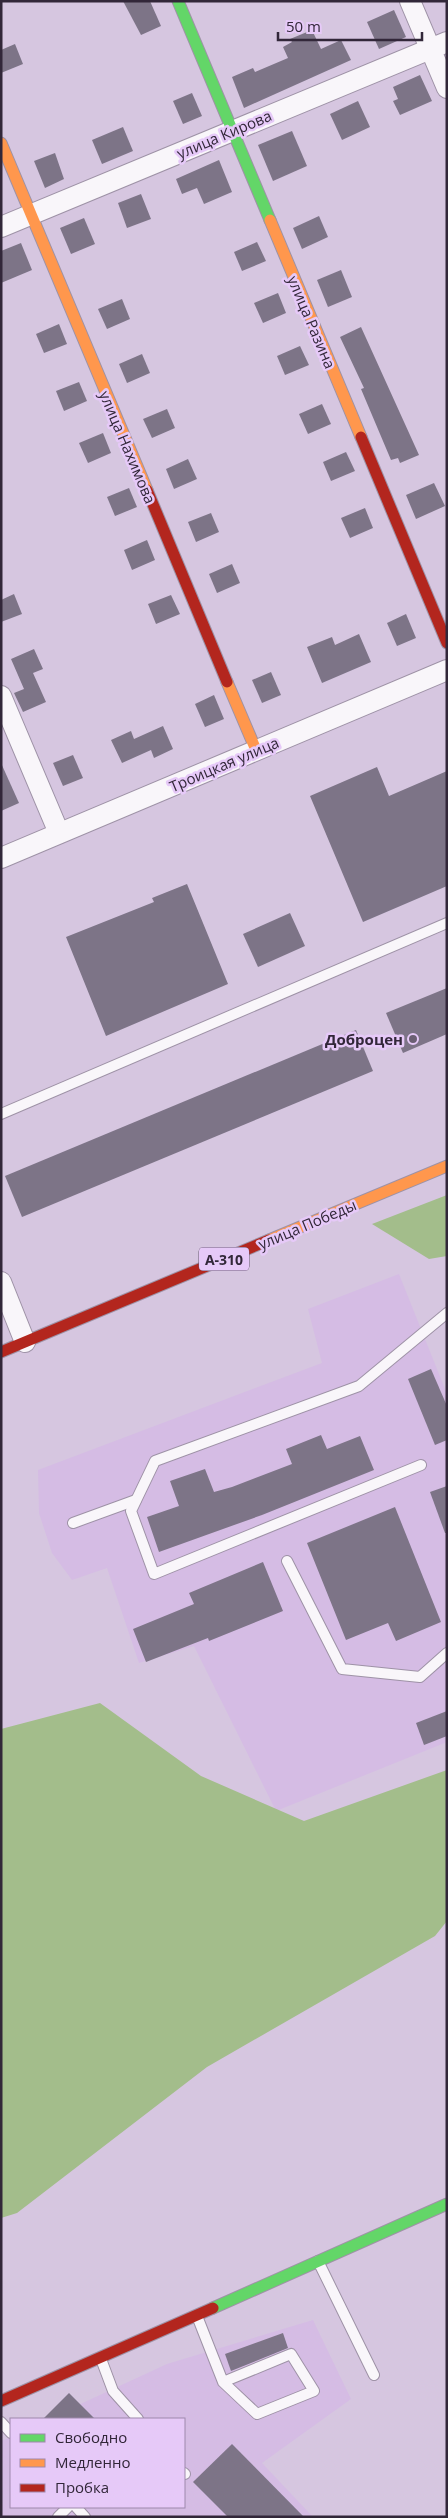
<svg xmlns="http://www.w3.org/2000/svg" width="448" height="2518" font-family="'Open Sans',sans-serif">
<rect width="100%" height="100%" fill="#d6c6e0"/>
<g fill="#d5bce4">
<path d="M399,1274L447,1394V1742L276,1811L194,1646L139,1663L107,1568L72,1580L52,1553L39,1513L38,1470L322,1363L308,1309Z"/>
<path d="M313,2320L351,2399L262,2463L313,2517H1V2441L11,2437V2507H184V2419H48L167,2364Z"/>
</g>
<g fill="#a3bd8b">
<path d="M447,1195V1256L429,1259L372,1224Z"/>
<path d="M100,1703L201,1776L304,1821L447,1770V1921L435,1936L207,2067L17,2213L1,2218V1729Z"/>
</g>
<g fill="#7d7487">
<path d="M123,1H150L161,26L141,35Z"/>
<path d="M394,10L406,37L379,49L367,22Z"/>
<path d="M312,30L321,49L341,40L351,60L244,108L232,77L253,68L255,72L288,58L283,47L292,42L290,39Z"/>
<path d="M15,44L23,64L1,73V50Z"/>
<path d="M420,75L432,101L400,115L393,101L398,99L393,87Z"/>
<path d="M192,93L202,116L183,124L173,101Z"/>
<path d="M358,101L370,127L342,140L330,114Z"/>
<path d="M123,127L133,151L102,164L92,140Z"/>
<path d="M292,131L307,166L273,181L258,145Z"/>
<path d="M55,153L64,179L45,188L34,161Z"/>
<path d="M219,160L232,192L204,204L197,188L182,194L176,179Z"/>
<path d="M141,194L151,219L127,228L118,203Z"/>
<path d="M319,216L328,237L302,249L293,228Z"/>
<path d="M84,218L95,244L71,254L60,228Z"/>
<path d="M257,242L266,261L242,271L234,252Z"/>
<path d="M21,243L32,270L1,283V251Z"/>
<path d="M341,270L352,297L328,307L317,280Z"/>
<path d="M278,293L286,313L263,323L254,303Z"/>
<path d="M122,299L130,319L107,329L98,309Z"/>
<path d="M59,324L67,344L44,353L36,334Z"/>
<path d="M361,327L419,455L400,463L398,458L391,460L361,389L364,388L340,337Z"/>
<path d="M300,346L309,365L285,375L277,356Z"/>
<path d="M142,354L150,373L127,383L119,364Z"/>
<path d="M79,382L87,401L64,411L56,391Z"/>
<path d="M322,404L331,424L308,434L299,414Z"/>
<path d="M167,409L175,428L152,438L143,419Z"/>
<path d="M103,433L111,453L88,463L79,443Z"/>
<path d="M346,452L355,471L331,481L323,462Z"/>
<path d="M188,459L197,479L174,489L166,469Z"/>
<path d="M434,483L445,506L416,519L406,495Z"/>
<path d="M129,488L137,507L115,516L107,497Z"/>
<path d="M365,508L373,528L350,538L341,518Z"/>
<path d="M211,513L219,532L196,542L188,522Z"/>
<path d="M147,540L155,560L132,570L124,550Z"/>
<path d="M232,564L240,583L217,593L209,574Z"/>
<path d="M14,594L22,614L1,622V600Z"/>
<path d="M171,595L180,614L156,624L148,604Z"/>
<path d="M406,614L416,638L397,646L387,623Z"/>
<path d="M359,634L371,662L322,683L307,647L332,637L335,645Z"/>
<path d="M34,649L43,669L33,673L46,702L23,712L14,693L24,689L11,659Z"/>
<path d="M271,672L281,695L262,703L252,680Z"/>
<path d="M214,695L224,719L205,727L195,704Z"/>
<path d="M163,726L173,749L154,758L151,750L122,763L111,740L131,731L134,739Z"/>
<path d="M73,755L83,778L63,786L53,763Z"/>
<path d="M1,763L19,803L1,811Z"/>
<path d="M377,767L389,796L447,771V886L363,922L310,796Z"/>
<path d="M187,884L228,984L106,1036L66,937L154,902L152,898Z"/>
<path d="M290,913L305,946L258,967L243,934Z"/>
<path d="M447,988V1034L403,1053L386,1013Z"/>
<path d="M356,1030L373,1071L22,1217L5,1176Z"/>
<path d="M431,1369L447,1406V1440L435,1445L408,1379Z"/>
<path d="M321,1435L327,1449L360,1436L374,1470L262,1515L159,1552L147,1517L179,1506L170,1481L205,1469L214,1492L232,1487L292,1464L286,1449Z"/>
<path d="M447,1486V1533H445L430,1492Z"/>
<path d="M395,1507L441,1622L396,1641L388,1623L346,1640L307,1543Z"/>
<path d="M263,1562L283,1611L209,1641L208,1638L146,1662L133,1629L194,1604L189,1593Z"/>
<path d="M447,1711V1736L424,1745L416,1723Z"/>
<path d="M283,2333L288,2348L231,2371L225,2354Z"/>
<path d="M69,2393L95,2419H43Z"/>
<path d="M232,2444L304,2517H228L193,2482Z"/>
</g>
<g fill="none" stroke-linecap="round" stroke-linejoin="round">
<g stroke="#9e92a6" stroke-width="12">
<g id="lane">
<path d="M1,1114L447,923"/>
<path d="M421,1465L154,1574L131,1511L155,1461L359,1386L447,1313"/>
<path d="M73,1523L136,1500"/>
<path d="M287,1561L342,1669L420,1677L447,1653"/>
<path d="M318,2261L374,2375"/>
<path d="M197,2316L223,2382L291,2354L314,2391L257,2414L223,2382"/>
<path d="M101,2359L113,2391L138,2419"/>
<path d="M1,2422L11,2433"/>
<path d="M184,2473L185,2474"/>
<path d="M76,2507L85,2517"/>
<path d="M58,2517L68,2507"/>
</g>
</g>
<g stroke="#9e92a6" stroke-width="22">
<g id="street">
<path d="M410,1L447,88"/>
<path d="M1,227L447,42"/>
<path d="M1,696L59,833"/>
<path d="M1,858L447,670"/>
<path d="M1,1282L25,1342"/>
</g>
</g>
<g stroke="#9e92a6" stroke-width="13">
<g id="fast">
<path d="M178,1L270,220"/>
<path d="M213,2308L447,2204"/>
</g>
</g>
<g stroke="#9e92a6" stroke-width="13">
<g id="slow">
<path d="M1,143L147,490"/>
<path d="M270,220L361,437"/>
<path d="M227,682L256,750"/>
<path d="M269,1240L447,1166"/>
</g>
</g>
<g stroke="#9e92a6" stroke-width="13">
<g id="jam">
<path d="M361,437L447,643"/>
<path d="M147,490L227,682"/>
<path d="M1,1352L269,1240"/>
<path d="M1,2401L213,2308"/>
</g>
</g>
<use href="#lane" stroke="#f9f6fa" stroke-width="10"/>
<use href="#street" stroke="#f9f6fa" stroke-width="20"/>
<use href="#fast" stroke="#63d668" stroke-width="11"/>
<use href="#slow" stroke="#ff974d" stroke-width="11"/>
<use href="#jam" stroke="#b3261e" stroke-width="11"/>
</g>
<circle fill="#6b5f73" stroke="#e6c9f8" stroke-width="2" cx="413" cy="1039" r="5"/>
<g text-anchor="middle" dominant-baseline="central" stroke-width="5" stroke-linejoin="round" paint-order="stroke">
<rect fill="#e6c9f8" stroke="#685872" stroke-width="1" x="199" y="1247.5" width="50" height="23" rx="4"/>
<g font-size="14" font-weight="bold" fill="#322739">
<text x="224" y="1259">А-310</text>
</g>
<g font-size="15" fill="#322739" stroke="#e6c9f8">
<text transform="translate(224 134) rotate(-23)">улица Кирова</text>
<text transform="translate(312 322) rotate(67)">улица Разина</text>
<text transform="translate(128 447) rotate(67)">улица Нахимова</text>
<text transform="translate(224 764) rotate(-23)">Троицкая улица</text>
<text transform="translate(307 1224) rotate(-23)">улица Победы</text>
</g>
<g font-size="15" font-weight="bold" fill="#322739" stroke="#e6c9f8" text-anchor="end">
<text x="403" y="1039">Доброцен</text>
</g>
</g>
<rect width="448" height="2518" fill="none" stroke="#322739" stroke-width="5"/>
<rect x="10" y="2418" width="175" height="90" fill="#e6c9f8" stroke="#9e88ac"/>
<rect x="20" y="2434" width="25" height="8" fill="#63d668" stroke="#9e88ac"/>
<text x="55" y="2443" font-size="15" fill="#322739">Свободно</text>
<rect x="20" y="2459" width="25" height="8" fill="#ff974d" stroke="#9e88ac"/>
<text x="55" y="2468" font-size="15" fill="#322739">Медленно</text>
<rect x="20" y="2484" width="25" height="8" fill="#b3261e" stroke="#9e88ac"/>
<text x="55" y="2493" font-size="15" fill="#322739">Пробка</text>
<path d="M278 32v8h144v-8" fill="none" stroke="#322739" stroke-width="2.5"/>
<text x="286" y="32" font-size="15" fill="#322739" stroke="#e6c9f8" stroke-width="4" paint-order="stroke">50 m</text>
</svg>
